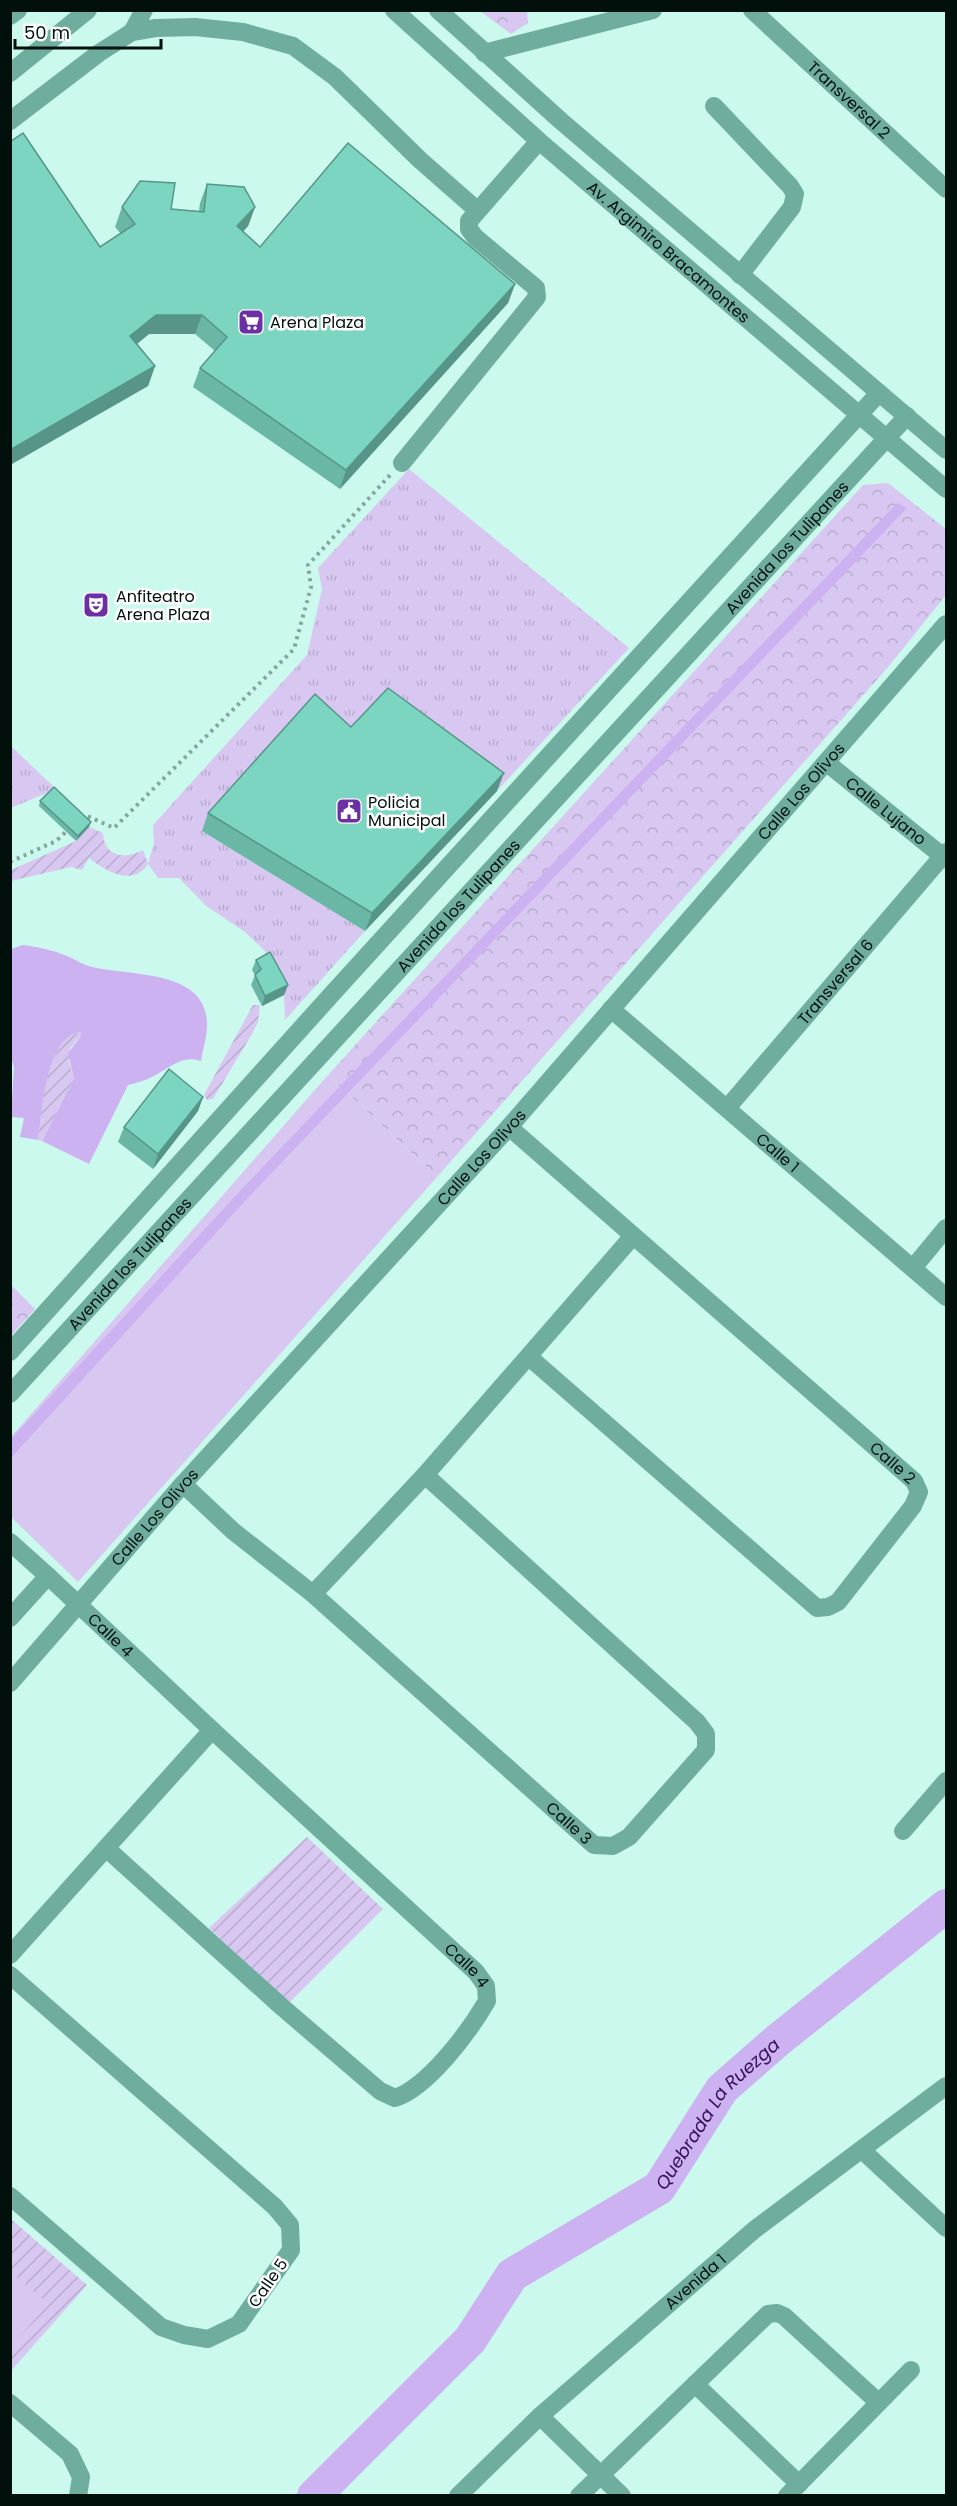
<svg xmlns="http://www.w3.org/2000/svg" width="957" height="2506" font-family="Poppins,sans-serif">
<defs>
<pattern id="grass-tufts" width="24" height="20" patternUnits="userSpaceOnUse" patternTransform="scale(1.5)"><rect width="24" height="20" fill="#d8c8f1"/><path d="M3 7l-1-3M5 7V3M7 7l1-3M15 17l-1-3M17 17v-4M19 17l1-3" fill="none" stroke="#b8abcd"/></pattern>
<pattern id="park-crowns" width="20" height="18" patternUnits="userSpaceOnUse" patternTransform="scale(1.5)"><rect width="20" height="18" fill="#d8c8f1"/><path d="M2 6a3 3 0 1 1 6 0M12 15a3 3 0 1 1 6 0" fill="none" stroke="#b8abcd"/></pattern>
<pattern id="garden-furrows" width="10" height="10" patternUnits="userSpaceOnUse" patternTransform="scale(1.5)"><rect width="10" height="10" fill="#d8c8f1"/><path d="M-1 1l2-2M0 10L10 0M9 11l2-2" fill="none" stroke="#b8abcd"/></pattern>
</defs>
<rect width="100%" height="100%" fill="#ccf9ed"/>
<g fill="url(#grass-tufts)">
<path d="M409,469L629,648L497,791L202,831L365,931L285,1020L284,995L266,962L265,951L245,932L206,906L179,878H158L148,864L154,843L153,825L307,655L322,589L318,568Z"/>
<path d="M11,746L56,789L11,808Z"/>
</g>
<g fill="url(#park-crowns)">
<path d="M480,11H527L528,23L511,34Z"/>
<path d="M888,483L946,529V595L889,666L437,1177L328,1075L863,485Z"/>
<path d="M11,1285L35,1309L11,1336Z"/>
</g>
<g fill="url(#garden-furrows)">
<path d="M89,827L103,833C104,857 125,860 143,850L148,864C133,888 104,870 89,858L82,870L71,867L11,881V870L76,841Z"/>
<path d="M253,1005H260L258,1022L252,1034L213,1099L207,1100L204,1095Z"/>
<path d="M80,1032L81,1036L70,1048L69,1061L74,1079L42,1141L38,1140C43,1110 45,1040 80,1032Z"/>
<path d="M307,1837L383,1909L288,2004L209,1928Z"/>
<path d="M11,2219L87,2285L11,2371Z"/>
</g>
<g fill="#d8c8f1">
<path d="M328,1075L437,1177L78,1582L11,1517V1437Z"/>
<path d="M10,2272L49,2304L11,2346H10Z"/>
</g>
<g fill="#ccb2f1">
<path d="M897,503L907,508L246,1200L11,1458V1439L238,1193Z"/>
<path d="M23,945C38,947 53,950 67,956C75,959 83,965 92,967C129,976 208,969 207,1025C207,1037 203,1049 201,1061C182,1054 168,1069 152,1077C144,1081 136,1083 128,1085L89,1164L42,1141L74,1079L68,1053L81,1036L80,1032C45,1039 43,1111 38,1140L20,1137L24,1118L11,1117L14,1067L10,1054L11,949Z"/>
</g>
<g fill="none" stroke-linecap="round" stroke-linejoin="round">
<path stroke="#ccb2f1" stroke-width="34" id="s1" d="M314,2496L470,2340L512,2275L659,2188L722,2089L778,2040L946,1906"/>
<g stroke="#83a59c" stroke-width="4" stroke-dasharray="3 4.5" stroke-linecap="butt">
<path d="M82,818L85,815L114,828L294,649L311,587L308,565L391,474"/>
<path d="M10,862L56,841L69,829"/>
</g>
<g stroke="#6fae9f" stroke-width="18">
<path id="s2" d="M394,10L539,141L946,489"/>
<path d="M438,10L561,121L946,450"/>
<path id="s3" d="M752,10L946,189"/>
<path d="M10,16L18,10"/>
<path d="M132,32L144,10"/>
<path d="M484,53L653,10"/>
<path d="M10,73L88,10"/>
<path d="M714,106L790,186L795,194L792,207L740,275"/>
<path d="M10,121L99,53L132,32L156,28L195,27L243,32L293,46L335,77L420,160L477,210"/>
<path d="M402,463L537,297L536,288L475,237L469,229V221L539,141"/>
<path id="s4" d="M827,763L946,859"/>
<path id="s5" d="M611,1009L946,1297"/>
<path id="s6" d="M728,1107L946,852"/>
<path id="s7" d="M509,1127L914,1481L919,1492L913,1506L838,1602L828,1607L817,1608L529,1357"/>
<path d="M913,1268L946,1228"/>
<path d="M10,1352L332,994L879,393"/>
<path id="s8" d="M10,1394L907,416"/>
<path id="s9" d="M183,1484L233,1531L313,1594L594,1845L613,1846L629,1837L706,1750V1734L697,1722L425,1475"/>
<path d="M10,1542L48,1576L10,1618"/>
<path id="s10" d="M48,1576L212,1730L476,1972L486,1986L487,2001C469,2032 428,2087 395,2098L380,2091L282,2007L106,1848"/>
<path d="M313,1594L425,1475L633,1236"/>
<path id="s11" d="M10,1683L183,1484L509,1127L946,624"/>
<path d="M903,1831L946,1781"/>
<path d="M10,1955L212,1730"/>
<path d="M10,1975L275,2207L290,2225L291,2250L239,2324L208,2339L184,2335L161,2327L10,2196"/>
<path d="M863,2151L946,2228"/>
<path d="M695,2384L799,2484"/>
<path d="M10,2403L70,2454L81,2477L78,2496"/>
<path d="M540,2416L622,2496"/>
<path id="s12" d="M458,2496L540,2416L754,2230L946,2086"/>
<path d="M579,2496L768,2314L777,2313L784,2316L878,2402"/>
<path d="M787,2496L911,2370"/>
</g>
</g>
<g fill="#6ab7a6">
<path d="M10,142L100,247L121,234L115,227L122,207L199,211L200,203L207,184L255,207L248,226L243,232L260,247L515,284L508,303L340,489L193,387L200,368L215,351L195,334H149L137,344L155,366L148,386L10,465Z"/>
<path d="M351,727L497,791L365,931L202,831L208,813Z"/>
<path d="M40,801L89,827L76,841L39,806Z"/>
<path d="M256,960L288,985L284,995L262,1006L251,985L255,975L252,970Z"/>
<path d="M203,1097L198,1111L153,1169L118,1142L124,1127Z"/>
</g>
<g fill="#569587">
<path d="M255,207L248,226L230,245L237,226Z"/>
<path d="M515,284L508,303L340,489L346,470Z"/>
<path d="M156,315H202L195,334H149L123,355L130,336Z"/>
<path d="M155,366L148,386L10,465V450Z"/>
<path d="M504,773L497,791L365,931L372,913Z"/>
<path d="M91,822L89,827L76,841L78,836Z"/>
<path d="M288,985L284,995L262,1006L265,996Z"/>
<path d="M203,1097L198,1111L153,1169L158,1154Z"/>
</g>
<g fill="#7bd5c1" stroke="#569587" stroke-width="1.5">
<path d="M23,133L100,247L135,224L122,207L140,181L175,183L171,209L204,212L207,184L244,187L255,207L237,226L260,247L348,143L515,284L346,470L200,368L227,337L202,315H156L130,336L155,366L10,450V142Z"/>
<path d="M388,688L504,773L372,913L208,813L315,694L351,727Z"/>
<path d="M54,787L91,822L78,836L40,801Z"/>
<path d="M270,952L288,985L265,996L255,975L261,969L256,960Z"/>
<path d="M169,1069L203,1097L158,1154L124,1127Z"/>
</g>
<defs>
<g id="supermarket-square" transform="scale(1.35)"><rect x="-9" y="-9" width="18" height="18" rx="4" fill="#6c30a5" stroke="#fff"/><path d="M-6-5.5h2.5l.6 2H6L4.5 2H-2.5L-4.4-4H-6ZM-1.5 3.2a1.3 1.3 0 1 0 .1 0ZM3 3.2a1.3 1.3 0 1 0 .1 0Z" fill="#fff"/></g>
<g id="theatre-square" transform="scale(1.35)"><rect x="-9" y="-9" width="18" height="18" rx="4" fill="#6c30a5" stroke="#fff"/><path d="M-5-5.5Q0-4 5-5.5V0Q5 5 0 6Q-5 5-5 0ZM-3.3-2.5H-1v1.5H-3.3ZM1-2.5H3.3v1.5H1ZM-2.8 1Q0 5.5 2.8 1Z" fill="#fff"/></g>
<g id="civic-square" transform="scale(1.35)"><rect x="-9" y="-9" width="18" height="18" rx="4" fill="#6c30a5" stroke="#fff"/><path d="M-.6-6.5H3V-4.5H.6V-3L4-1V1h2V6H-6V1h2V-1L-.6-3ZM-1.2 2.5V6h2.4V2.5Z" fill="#fff"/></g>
</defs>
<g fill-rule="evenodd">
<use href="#supermarket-square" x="251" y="322"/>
<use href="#theatre-square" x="96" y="605"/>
<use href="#civic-square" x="349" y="811"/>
</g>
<g text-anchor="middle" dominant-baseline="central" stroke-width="5" stroke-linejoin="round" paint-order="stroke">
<g font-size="16" fill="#02100c" stroke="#fff">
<text stroke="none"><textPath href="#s3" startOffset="132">Transversal 2</textPath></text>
<text stroke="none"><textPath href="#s2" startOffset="366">Av. Argimiro Bracamontes</textPath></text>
<text stroke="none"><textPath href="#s8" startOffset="1149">Avenida los Tulipanes</textPath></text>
<text stroke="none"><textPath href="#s11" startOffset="1192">Calle Los Olivos</textPath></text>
<text stroke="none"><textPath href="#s4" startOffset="76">Calle Lujano</textPath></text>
<text stroke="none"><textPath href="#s8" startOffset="663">Avenida los Tulipanes</textPath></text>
<text stroke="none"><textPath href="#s6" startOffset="165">Transversal 6</textPath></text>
<text stroke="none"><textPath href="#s5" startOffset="220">Calle 1</textPath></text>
<text stroke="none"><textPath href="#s11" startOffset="706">Calle Los Olivos</textPath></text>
<text stroke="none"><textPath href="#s8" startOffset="177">Avenida los Tulipanes</textPath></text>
<text stroke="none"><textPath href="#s7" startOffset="510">Calle 2</textPath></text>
<text stroke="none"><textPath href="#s11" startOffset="220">Calle Los Olivos</textPath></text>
<text stroke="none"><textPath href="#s10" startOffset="86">Calle 4</textPath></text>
<text stroke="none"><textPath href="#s9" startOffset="514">Calle 3</textPath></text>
<text stroke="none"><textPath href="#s10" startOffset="572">Calle 4</textPath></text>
<text stroke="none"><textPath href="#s12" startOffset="320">Avenida 1</textPath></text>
<text transform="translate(268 2283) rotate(-55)">Calle 5</text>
</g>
<g font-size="16" fill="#02100c" stroke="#fff" text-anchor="start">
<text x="270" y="322">Arena Plaza</text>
<text x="116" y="596">Anfiteatro<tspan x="116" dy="18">Arena Plaza</tspan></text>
<text x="368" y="802">Policia<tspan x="368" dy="18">Municipal</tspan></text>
</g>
<g font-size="18" font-style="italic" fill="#37115a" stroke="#fff">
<text stroke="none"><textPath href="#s1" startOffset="564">Quebrada La Ruezga</textPath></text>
</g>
</g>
<rect width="957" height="2506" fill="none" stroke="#02100c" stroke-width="24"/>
<path d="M15 39v9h146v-9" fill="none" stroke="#02100c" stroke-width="3"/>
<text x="24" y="39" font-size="18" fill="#02100c" stroke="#ffffff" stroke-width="4.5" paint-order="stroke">50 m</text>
</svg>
